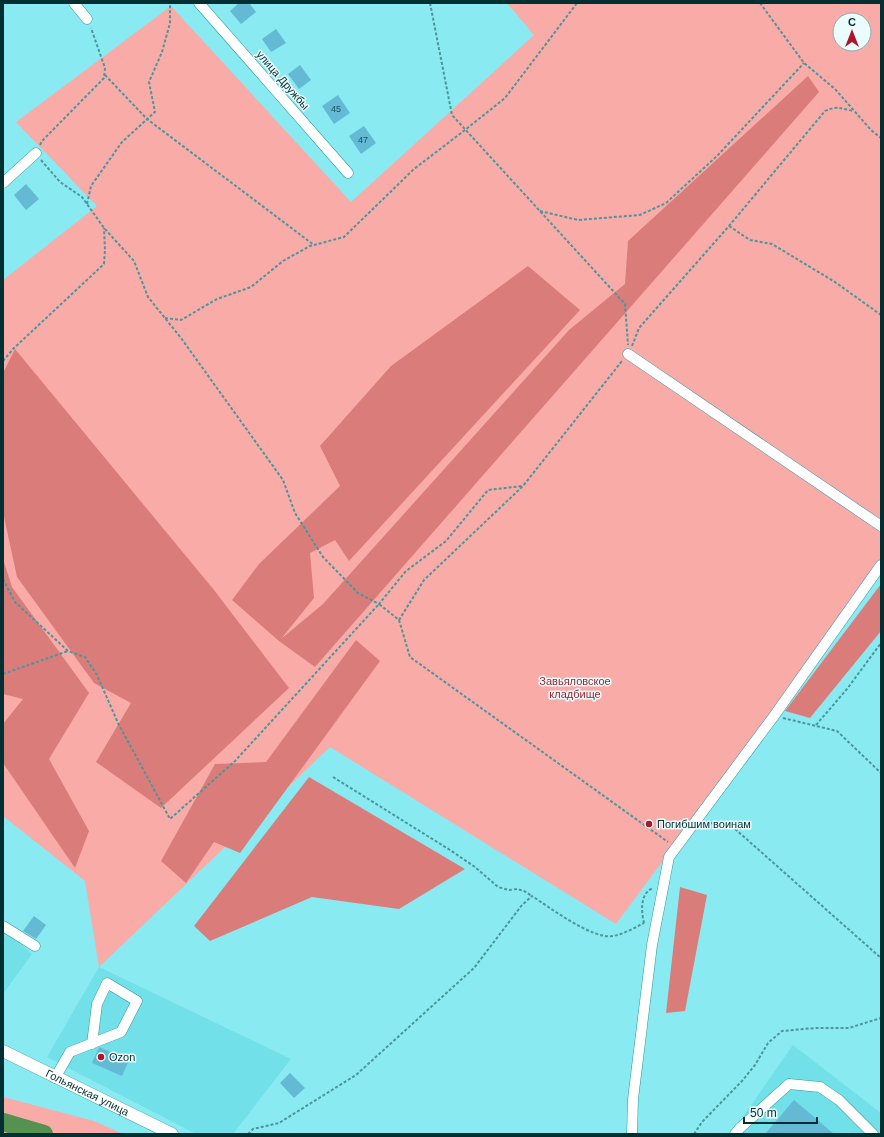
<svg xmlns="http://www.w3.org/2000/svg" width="884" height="1137" font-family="Helvetica,sans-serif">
<rect width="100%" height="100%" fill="#89eaf1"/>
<g fill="#71e0e8">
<path d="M3,929L32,954L3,994Z"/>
<path d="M99,967L291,1059L233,1134H196L47,1057Z"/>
<path d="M793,1045L881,1113V1134H731Z"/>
</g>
<g fill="#f9aba8" fill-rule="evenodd">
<path d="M507,3H881V567L616,924L330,747L99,967L85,881L3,816V280L97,206L16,122L171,6L351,202L534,35ZM840,20H864V44H840Z"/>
<path d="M3,1097L94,1121L123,1134H3Z"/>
</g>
<g fill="#da7d7a">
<path d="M808,76L819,92L315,667L279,641L232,600L259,564L340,486L320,446L391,366L528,266L580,310L349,561L335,540L310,553L314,598L281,639L323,604L569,330L625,284L628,241Z"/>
<path d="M15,349L214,590L289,688L161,808L96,762L131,703L94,683L17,577L3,512V373Z"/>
<path d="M3,559L12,587L89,693L49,759L89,831L75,868L3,763V724L23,699L3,694Z"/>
<path d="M881,584V631L810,718L785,711Z"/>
<path d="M356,640L380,661L240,853L214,842L186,883L161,861L215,764L266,762Z"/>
<path d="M309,777L465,869L399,909L312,897L210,941L194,926Z"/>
<path d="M680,887L707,895L685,1011L666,1013Z"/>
</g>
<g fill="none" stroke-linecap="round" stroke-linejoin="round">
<path stroke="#55924f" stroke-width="18" d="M3,1122L44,1134"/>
</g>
<g fill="#64b9d5">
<path d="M239,3H249L256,12L241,24L230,11Z"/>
<path d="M276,29L286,43L271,52L262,39Z"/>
<path d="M300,65L311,80L299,89L288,74Z"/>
<path d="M338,95L350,113L334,124L322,106Z"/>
<path d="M364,126L376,143L361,154L349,136Z"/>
<path d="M26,184L39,199L26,210L14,195Z"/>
<path d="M34,916L46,925L36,939L23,931Z"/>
<path d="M99,1047L129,1060L122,1076L92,1063Z"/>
<path d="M290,1073L305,1088L294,1098L280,1083Z"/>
<path d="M794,1100L834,1134H765Z"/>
</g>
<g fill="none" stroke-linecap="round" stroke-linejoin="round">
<g stroke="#2e969d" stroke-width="11">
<g id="minor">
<path d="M74,3L87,19"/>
<path d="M199,3L348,173"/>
<path d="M3,183L36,153"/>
<path d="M628,354L881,526"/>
<path d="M3,926L35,946"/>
<path d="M55,1078L70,1052L121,1032L137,1001L107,983L97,1004L92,1044"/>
<path d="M632,1134L633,1099L652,945L669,857L774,716L881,565"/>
<path d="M735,1134L740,1128L789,1084L820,1087L839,1100L873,1134"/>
</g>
</g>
<g stroke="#2e969d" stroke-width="13">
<g id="major">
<path id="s1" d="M3,1051L172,1134"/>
</g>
</g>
<g stroke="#4c969b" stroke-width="2" stroke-dasharray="3 2" stroke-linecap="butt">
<path d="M430,3L452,115L625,304L628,345"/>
<path d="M760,3L804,63L835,89L871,130L881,138"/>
<path d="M105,75L147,119L314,245"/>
<path d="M40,145L42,141L104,78L105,68L91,28"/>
<path d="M41,160L60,182L82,197L104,228L134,261L148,297L181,338L283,480L295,513L323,557L358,593L379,604L406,571L446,541L488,490L522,486"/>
<path d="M87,204L91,186L122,142L155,112L149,82L162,52L170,23V3"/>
<path d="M540,211L578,220L640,215L666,203L717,156L804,63"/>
<path d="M729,226L750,240L772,244L835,282L881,315"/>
<path d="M165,318L181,320L217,299L251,287L283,261L310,246L344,237L414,169L465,130L505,98L577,3"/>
<path d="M632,346L639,328L729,226L825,111C839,105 840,109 854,111"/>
<path d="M3,361L13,349L104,264L105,250L104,228"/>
<path d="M3,579L15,602L68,651L85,657L97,675L118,723L170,819L235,761L379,604L399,620L424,580L523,486L622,361"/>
<path d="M399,620L410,657L668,842"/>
<path d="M3,674L68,651"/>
<path d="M783,718L837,731L881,773"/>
<path d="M816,725L847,689L881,643"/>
<path d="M333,777L450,850L475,867L498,887L509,890L517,889L524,891L532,896"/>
<path d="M706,822L734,828L881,958"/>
<path d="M644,923C641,911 640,893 653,888"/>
<path d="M248,1134L253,1129L279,1123L356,1075L474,968L522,905L532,896C549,907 593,940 613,936C624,934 634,928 644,923"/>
<path d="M694,1134L702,1122L742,1081L755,1065L768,1043L782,1031L815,1028H849L881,1018"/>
</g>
<use href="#minor" stroke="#fff" stroke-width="10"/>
<use href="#major" stroke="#fff" stroke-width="12"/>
</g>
<g fill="#ab1629" stroke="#ebfcfe" stroke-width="1.5">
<circle cx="649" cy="824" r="4"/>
<circle cx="101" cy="1057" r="4"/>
</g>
<g text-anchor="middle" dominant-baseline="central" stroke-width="3" stroke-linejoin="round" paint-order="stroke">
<g font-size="9" fill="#1a525b">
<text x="336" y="109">45</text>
<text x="363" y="140">47</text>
</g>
<g font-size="11" fill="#022f32" stroke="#ebfcfe">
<text transform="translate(283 80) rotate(49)">улица Дружбы</text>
<text stroke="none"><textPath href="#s1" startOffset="94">Гольянская улица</textPath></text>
</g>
<g font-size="11" fill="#95262d" stroke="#ebfcfe">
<text x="575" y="681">Завьяловское<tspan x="575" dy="13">кладбище</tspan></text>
</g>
<g font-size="11" fill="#022f32" stroke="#ebfcfe" text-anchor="start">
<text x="657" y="824">Погибшим воинам</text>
<text x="109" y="1057">Ozon</text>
</g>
</g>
<rect width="884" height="1137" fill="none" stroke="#022f32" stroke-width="8"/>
<g transform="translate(852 32)"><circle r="19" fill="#ebfcfe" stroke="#8eaaac"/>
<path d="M0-3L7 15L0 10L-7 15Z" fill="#ab1629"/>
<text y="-6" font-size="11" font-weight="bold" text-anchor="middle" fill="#022f32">С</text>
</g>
<path d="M744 1117v6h73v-6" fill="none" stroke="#022f32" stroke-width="2"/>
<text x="750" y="1117" font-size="12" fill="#022f32" stroke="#ebfcfe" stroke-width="3" paint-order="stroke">50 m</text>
</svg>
